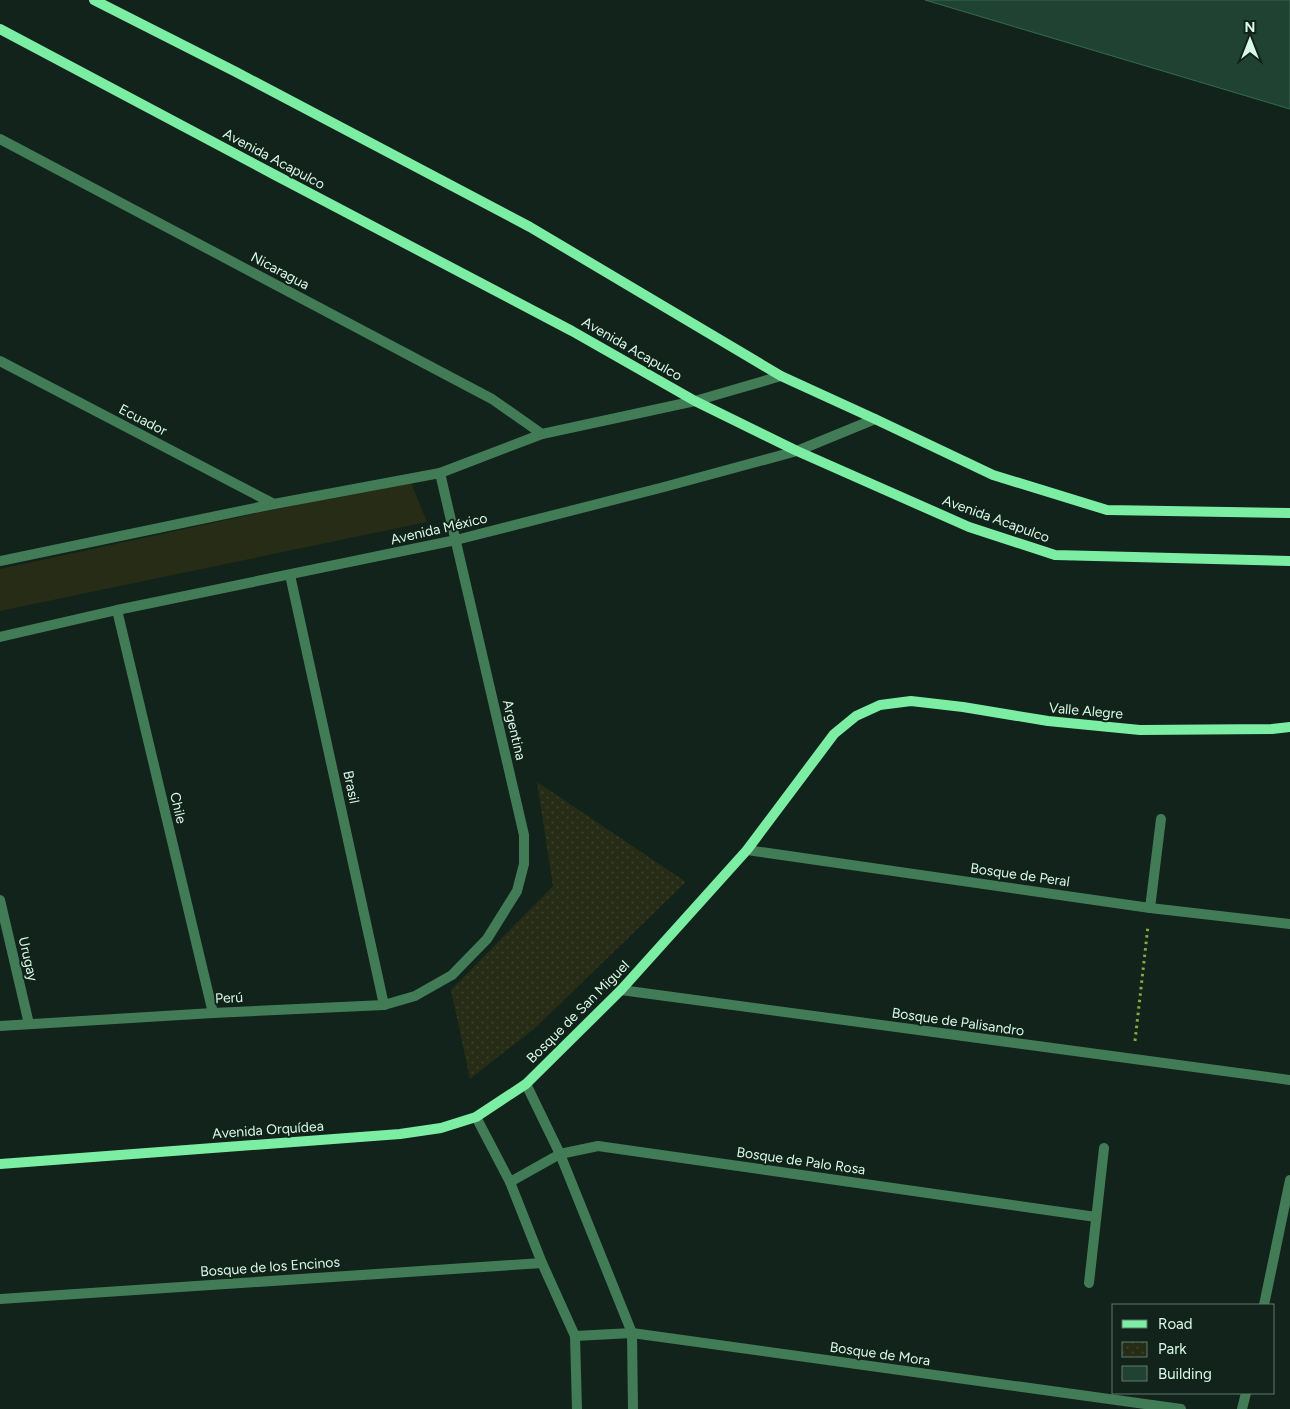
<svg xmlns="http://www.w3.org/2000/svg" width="1290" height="1409" font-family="Figtree,sans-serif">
<defs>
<pattern id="park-dots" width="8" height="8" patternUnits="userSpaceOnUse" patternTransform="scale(1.25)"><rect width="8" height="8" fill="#262c15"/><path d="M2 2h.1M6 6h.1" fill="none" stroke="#3b412c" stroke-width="1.8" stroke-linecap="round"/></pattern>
</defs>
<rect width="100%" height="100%" fill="#11231a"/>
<path fill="#262c15" d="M410,480L427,522L0,611V569Z"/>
<path fill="url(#park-dots)" d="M537,782L686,882L535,1028L470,1079L451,990L553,886Z"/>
<path fill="#204232" stroke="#356b51" d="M925,0H1290V109Z"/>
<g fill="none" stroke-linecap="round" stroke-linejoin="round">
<path stroke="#8da83e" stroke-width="3" stroke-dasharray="2.5 4" stroke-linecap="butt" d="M1135,1041L1148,926"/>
<g stroke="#427c57" stroke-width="10">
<path d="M0,139L492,399L542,434"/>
<path d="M0,361L274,504"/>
<path d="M0,561L274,504L440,473L542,434L695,401L781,376"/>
<path d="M290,575L384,1005"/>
<path d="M117,610L213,1013"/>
<path d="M0,637L117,610L456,540L664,487L797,451L875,419"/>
<path d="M747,850L1150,908L1290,924"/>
<path d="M0,900L29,1024"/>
<path d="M1150,908L1161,819"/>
<path d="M621,990L1290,1080"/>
<path d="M0,1026L213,1013L384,1005L415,996L452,975L487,939L517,891L524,864V835L440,473"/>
<path d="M526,1084L560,1154L632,1333L633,1409"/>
<path d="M476,1117L510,1182L542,1263L575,1336L577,1409"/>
<path d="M510,1182L560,1154L598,1146L1096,1217"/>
<path d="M1089,1283L1104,1148"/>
<path d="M0,1299L542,1263"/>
<path d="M1264,1305L1290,1180"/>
<path d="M575,1336L632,1333L1181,1409"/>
<path d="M1242,1409L1246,1393"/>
</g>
<g stroke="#7beea3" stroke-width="10">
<path d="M94,0L236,72L530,227L781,376L875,419L993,475L1107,510L1290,513"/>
<path d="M0,29L275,175L572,331L695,401L797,451L969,527L1055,555L1290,561"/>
<path d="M0,1164L400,1134L441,1128L476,1117L526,1084L621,990L747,850L834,734L856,716L880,705L911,701L963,707L1048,721L1140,730L1272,729L1290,727"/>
</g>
</g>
<g text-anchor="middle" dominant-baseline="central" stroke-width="4" stroke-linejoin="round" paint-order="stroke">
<g font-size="14" fill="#d9fae7" stroke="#11231a">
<text transform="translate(274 159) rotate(28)">Avenida Acapulco</text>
<text transform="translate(280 271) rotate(28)">Nicaragua</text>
<text transform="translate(632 349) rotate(30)">Avenida Acapulco</text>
<text transform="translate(143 420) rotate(27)">Ecuador</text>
<text transform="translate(996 519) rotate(20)">Avenida Acapulco</text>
<text transform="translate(439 529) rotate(-13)">Avenida México</text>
<text transform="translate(1086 711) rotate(5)">Valle Alegre</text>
<text transform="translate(514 730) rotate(77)">Argentina</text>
<text transform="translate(351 787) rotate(78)">Brasil</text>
<text transform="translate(178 808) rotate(77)">Chile</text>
<text transform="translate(1020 875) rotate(8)">Bosque de Peral</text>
<text transform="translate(28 959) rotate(77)">Urugay</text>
<text transform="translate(229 998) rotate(-3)">Perú</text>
<text transform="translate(578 1012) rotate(-45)">Bosque de San Miguel</text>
<text transform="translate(958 1022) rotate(8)">Bosque de Palisandro</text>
<text transform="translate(268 1130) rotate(-4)">Avenida Orquídea</text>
<text transform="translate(801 1161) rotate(8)">Bosque de Palo Rosa</text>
<text transform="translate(270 1267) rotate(-4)">Bosque de los Encinos</text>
<text transform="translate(880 1354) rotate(8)">Bosque de Mora</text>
</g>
</g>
<rect x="1112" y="1304" width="162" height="90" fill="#11231a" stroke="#61796c"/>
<rect x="1122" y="1320" width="25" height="8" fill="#7beea3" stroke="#61796c"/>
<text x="1158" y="1329" font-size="15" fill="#d9fae7">Road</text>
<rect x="1122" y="1342" width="25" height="15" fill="url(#park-dots)" stroke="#61796c"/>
<text x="1158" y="1354" font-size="15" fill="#d9fae7">Park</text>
<rect x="1122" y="1366" width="25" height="15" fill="#204232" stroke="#61796c"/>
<text x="1158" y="1379" font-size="15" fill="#d9fae7">Building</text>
<g transform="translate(1250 40)" stroke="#11231a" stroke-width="4" paint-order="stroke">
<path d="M0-4L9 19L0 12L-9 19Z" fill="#d9fae7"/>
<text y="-8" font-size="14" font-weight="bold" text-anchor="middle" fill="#d9fae7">N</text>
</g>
</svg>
